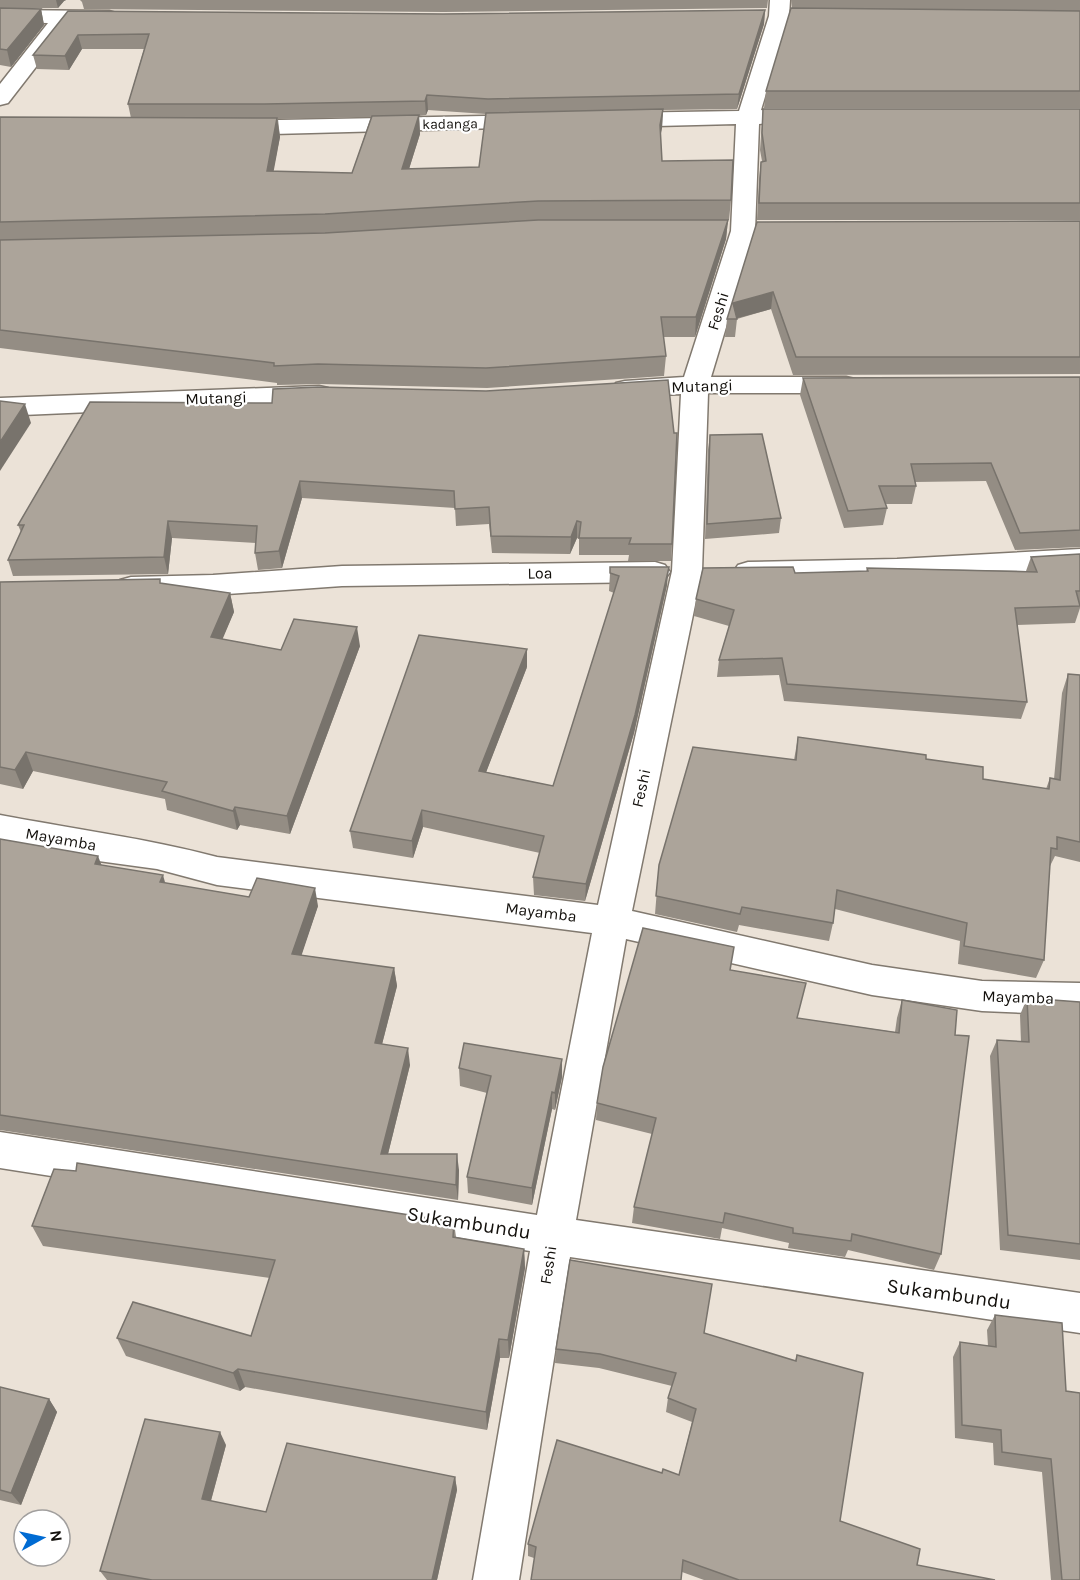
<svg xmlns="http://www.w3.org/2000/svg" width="1080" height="1580" font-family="Karla,sans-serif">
<rect width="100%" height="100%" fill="#ebe2d7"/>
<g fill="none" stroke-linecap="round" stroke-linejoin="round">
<g stroke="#81796f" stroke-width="3">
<g id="street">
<path d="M770,0H790L789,16L761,110L777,112L780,117L777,122L759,124L755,231L711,377H846L855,379L859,385L855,391L846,393H708L702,571L632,911L872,965L982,981L1080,983V1015L982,1011L872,995L626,939L576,1220L1080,1293V1333L570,1257L519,1580H473L530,1251L0,1168V1132L537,1215L592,933L217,885L157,869L91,860L0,841V815C73,829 146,838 217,857L598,905L672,571L681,394L625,397L616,395L612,389L616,383L625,381L684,377L731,231L736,124L617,127L609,125L606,120L609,115L617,113L739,111L769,16Z"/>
<path d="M0,10L109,11L116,13L119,17L116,21L70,23L8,103L0,105V84L48,23L0,22Z"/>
<path d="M529,115L537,117L540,122L537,127L233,135L225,133L222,128L225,123L233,121Z"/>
<path d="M319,386L328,388L332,394L328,400L319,402L0,416V398Z"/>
<path d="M1080,549V569L897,579L748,582L738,579L733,572L738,565L748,562L897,559Z"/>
<path d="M655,562L665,565L670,572L665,579L655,582L342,586L213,595L131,597L120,594L116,587L120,580L131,577L213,575L342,566Z"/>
</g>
</g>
<use href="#street" fill="#fff" fill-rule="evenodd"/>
</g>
<g fill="#948d84" fill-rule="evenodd">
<path d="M0,0H66L64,1L58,8H15L41,9L44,25L11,67L0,65Z"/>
<path d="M80,0H768L767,8L444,12L84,9L82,2Z"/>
<path d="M791,0H1080V108H764L766,91L792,8Z"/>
<path d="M765,10L764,24L737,109L663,110L662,128L660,136L662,161L731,200L729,220H706H728L726,239L695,337H663L666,356L664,376L487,388L320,384L277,385V383L0,348V117L131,118L128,104L144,49H82L69,70L37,69L33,55L68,11L443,14ZM428,110L486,114L479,167L409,169L420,134L419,116L426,115ZM371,117L352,173L273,171L280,137L278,119Z"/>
<path d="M763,109H1080V220H757L759,179L761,162L762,161L760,150Z"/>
<path d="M1080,221V374L793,375L771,309L737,319L735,337H725L727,319L757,222Z"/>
<path d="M1080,377V547L1015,550L986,481L915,482L916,486L912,504H886L887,508L883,525L844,528L800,395L803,378Z"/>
<path d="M90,402L672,544L671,561H628L629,555H579V539L577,538L570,554L492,553L489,524L456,526L455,508L302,498L282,568L258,570L255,553L256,543L172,538L168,574L13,576L8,560L21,532L18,525Z"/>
<path d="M710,435L781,518L779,533L705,539L708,450Z"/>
<path d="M1080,554V608L1075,623L1017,625L1027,702L1021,719L784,701L779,675L717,677L719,660L729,626L694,616L696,599L795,573L866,572L867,568L1026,571L1031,557Z"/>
<path d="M610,573L667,585L634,733L585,901L534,895L533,877L540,853L423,827L413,858L353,848L350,831L527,667L486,772L553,786L614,593L609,591Z"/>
<path d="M0,582L161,584L230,593L234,612L222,639L281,650L360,646L290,834L240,825L237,830L167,810L165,799L33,771L23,789L0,784Z"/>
<path d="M1068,674L1080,675V862L1055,856L1049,868L1044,960L1036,978L958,964L960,941L835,909L833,923L829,941L739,925L737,932L655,914L659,865L794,760L798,737L926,759L983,779L1046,789L1050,778L1054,779L1062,693Z"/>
<path d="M0,839L165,883L249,897L318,906L301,955L394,968L397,986L382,1044L410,1065L388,1154L459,1170L458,1200L0,1130Z"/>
<path d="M731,970L797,1018L895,1032L897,1018L902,1000L941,1254L934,1270L848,1250L845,1257L788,1248L789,1243L722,1228L720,1239L632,1223L634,1207L652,1134L596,1120L597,1103Z"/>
<path d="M1027,998L1080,1002V1260L1000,1250L990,1056L997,1040L1021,1042L1020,1015Z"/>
<path d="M459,1068L562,1077L555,1110L552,1109L532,1205L468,1193L467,1177L487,1093L460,1086Z"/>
<path d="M454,1222L456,1237L524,1249L525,1268L509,1358H500L487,1430L245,1387L240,1391L126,1356L117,1338L251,1336L270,1278L43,1246L32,1226Z"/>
<path d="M995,1315L1066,1391L1080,1580H1051L1042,1472L994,1465L993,1443L955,1438L953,1357L960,1342L988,1346L987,1330Z"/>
<path d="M704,1333L795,1361L797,1355L840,1521L917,1565L995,1580H704L682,1572L534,1558L528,1556V1544L662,1473L679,1475L692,1422L666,1412L668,1398L672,1386L599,1368L555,1363L556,1349Z"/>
<path d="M0,1387L49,1399L57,1412L21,1505L0,1500Z"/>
<path d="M226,1445L211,1501L266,1512L455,1477L457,1490L437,1580H107L100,1571Z"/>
</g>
<g fill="#78736c">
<path d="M56,0H66L64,1L58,8Z"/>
<path d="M41,9L44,25L11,67L7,50Z"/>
<path d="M765,10L764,24L737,109L739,94Z"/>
<path d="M78,35L82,49L69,70L65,56Z"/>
<path d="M427,95L428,110L426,115L425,101Z"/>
<path d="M663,109L662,128L659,144L660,125Z"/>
<path d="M419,115L420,134L403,188L402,169Z"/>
<path d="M277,118L280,137L270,191L267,171Z"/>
<path d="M728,220L726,239L695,337L696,317Z"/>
<path d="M773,292L771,309L734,319L733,303Z"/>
<path d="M25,404L31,423L0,471V442Z"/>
<path d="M300,481L302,498L282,568L279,551Z"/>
<path d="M168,521L172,538L168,574L164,557Z"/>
<path d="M577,521V538L570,554L571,537Z"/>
<path d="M669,567L667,585L634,733L585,901L586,884Z"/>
<path d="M230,593L234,612L215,657L211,637Z"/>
<path d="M357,627L360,646L290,834L287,816Z"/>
<path d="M527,649V667L480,788L479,771Z"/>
<path d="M26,752L33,771L23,789L15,770Z"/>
<path d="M235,807L240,825L237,830L233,811Z"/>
<path d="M422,810L423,827L413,858L412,841Z"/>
<path d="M98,856L105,874L95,864Z"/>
<path d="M163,875L168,893L160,882Z"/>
<path d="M315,888L318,906L296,972L292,954Z"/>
<path d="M394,968L397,986L378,1060L375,1043Z"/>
<path d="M408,1048L410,1065L384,1170L381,1154Z"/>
<path d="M562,1059V1077L555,1110V1093Z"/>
<path d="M552,1092V1109L532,1205V1188Z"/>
<path d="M457,1154L459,1170L458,1200L456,1185Z"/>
<path d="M524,1249L525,1268L509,1358L508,1340Z"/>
<path d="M499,1339L500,1358L487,1430L486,1412Z"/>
<path d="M238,1369L245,1387L240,1391L233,1373Z"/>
<path d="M49,1399L57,1412L21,1505L11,1493Z"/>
<path d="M220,1432L226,1445L208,1511L202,1499Z"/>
<path d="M455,1477L457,1490L437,1580H432Z"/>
</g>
<g fill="#aca49a" stroke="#78736c" stroke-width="1.5">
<path d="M0,8L41,9L7,50L0,49Z"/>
<path d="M791,8L1080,11V91H766Z"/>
<path d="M765,10L739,94L488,99L427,95L425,101L265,104H128L149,34L78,35L65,56L33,55L68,11L443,14Z"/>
<path d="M663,109L660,125L662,161L733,160L731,200L538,201L325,214L0,222V117L277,118L267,171L352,173L372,116L419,115L402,169L479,167L486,113Z"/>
<path d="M763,109H1080V203H759L761,162L766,161L762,133Z"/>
<path d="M538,220H728L696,317H661L666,356L486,368L318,364L274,366V363L0,330V240L325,233Z"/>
<path d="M1080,221V357H796L773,292L733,303L737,319H727L757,222Z"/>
<path d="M1080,377V530L1020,533L991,463L911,464L916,486H879L887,508L848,511L803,378Z"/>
<path d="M668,380L674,433H677L672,544H629L631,538H579L581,522L577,521L571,537L491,536L489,507L455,509L454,491L300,481L279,551L255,553L257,526L168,521L164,557L8,560L24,525H18L90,402L272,403L273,389L318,387L486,391Z"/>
<path d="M0,401L25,404L0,442Z"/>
<path d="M762,434L781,518L707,524L710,435Z"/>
<path d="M1080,554V591H1076L1080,606L1015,608L1027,702L787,684L782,658L719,660L734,610L696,599L703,568L793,567L795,573L868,571L867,568L1037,572L1031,557Z"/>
<path d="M610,567H669L635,715L586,884L533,877L544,836L422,810L412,841L350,831L419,635L527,649L479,771L553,786L619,576L610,573Z"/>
<path d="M160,579V583L230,593L211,637L281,650L294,619L357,627L287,816L235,807L233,811L162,791L167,782L26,752L15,770L0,767V582Z"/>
<path d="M1068,674L1080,675V842L1057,837V849L1051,848L1044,960L964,946L967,923L837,890L833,923L742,907L740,914L656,896L659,865L693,747L796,760L798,737L926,755V759L983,767V779L1049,789L1050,778L1060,780Z"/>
<path d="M0,839L98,856L95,864L163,875L160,882L249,897L257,878L315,888L292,954L394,968L375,1043L408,1048L381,1154H457L456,1185L0,1115Z"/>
<path d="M643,928L734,947L730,970L806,983L797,1018L899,1033L902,1000L957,1010L955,1035L969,1036L941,1254L852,1234L851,1241L793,1233V1228L725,1213L723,1223L634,1207L656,1118L597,1103L603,1067Z"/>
<path d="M1027,998L1080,1002V1244L1008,1235L997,1040L1029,1042Z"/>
<path d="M464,1043L562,1059L555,1093L552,1092L532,1188L467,1177L491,1076L459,1068Z"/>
<path d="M77,1163L454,1222L453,1237L524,1249L508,1340L499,1339L486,1412L238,1369L233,1373L117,1338L133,1302L251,1336L275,1260L32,1226L54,1169L76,1171Z"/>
<path d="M570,1260L712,1284L704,1333L796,1361L797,1355L863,1373L840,1521L920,1549L917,1565L995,1580H739L683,1560L681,1580H531L536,1547L528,1544L557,1440L662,1473L663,1469L679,1475L696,1409L668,1398L676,1373L600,1354L556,1349Z"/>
<path d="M995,1315L1062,1323L1066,1391L1080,1393V1580H1062L1051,1459L1002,1452L1001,1430L962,1425L960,1342L996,1347Z"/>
<path d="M0,1387L49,1399L11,1493L0,1490Z"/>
<path d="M145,1419L220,1432L202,1499L266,1512L287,1443L455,1477L432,1580H152L100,1571Z"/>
</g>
<g text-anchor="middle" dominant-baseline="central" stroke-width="4.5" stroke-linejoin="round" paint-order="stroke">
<g font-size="14" fill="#13100c" stroke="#fff">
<text transform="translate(450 124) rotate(-1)">kadanga</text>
</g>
<g font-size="16" fill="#13100c" stroke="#fff">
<text transform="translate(718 311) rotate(-73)">Feshi</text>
<text transform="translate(702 386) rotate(-2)">Mutangi</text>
<text transform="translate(216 398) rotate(-2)">Mutangi</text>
<text transform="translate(540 573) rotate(-1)">Loa</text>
<text transform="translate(641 788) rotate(-78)">Feshi</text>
<text transform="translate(61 839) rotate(10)">Mayamba</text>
<text transform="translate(541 912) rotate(7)">Mayamba</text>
<text transform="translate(1018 997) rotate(2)">Mayamba</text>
<text transform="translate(548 1265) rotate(-81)">Feshi</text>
</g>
<g font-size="20" fill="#13100c" stroke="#fff">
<text transform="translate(469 1223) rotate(9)">Sukambundu</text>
<text transform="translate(949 1294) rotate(8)">Sukambundu</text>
</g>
</g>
<g transform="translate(42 1538) rotate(82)"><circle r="28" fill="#ffffff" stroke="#a19f9e" stroke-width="1.5"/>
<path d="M0-4.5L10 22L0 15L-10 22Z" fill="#006bd3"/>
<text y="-9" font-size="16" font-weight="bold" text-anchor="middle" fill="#13100c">N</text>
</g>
</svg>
